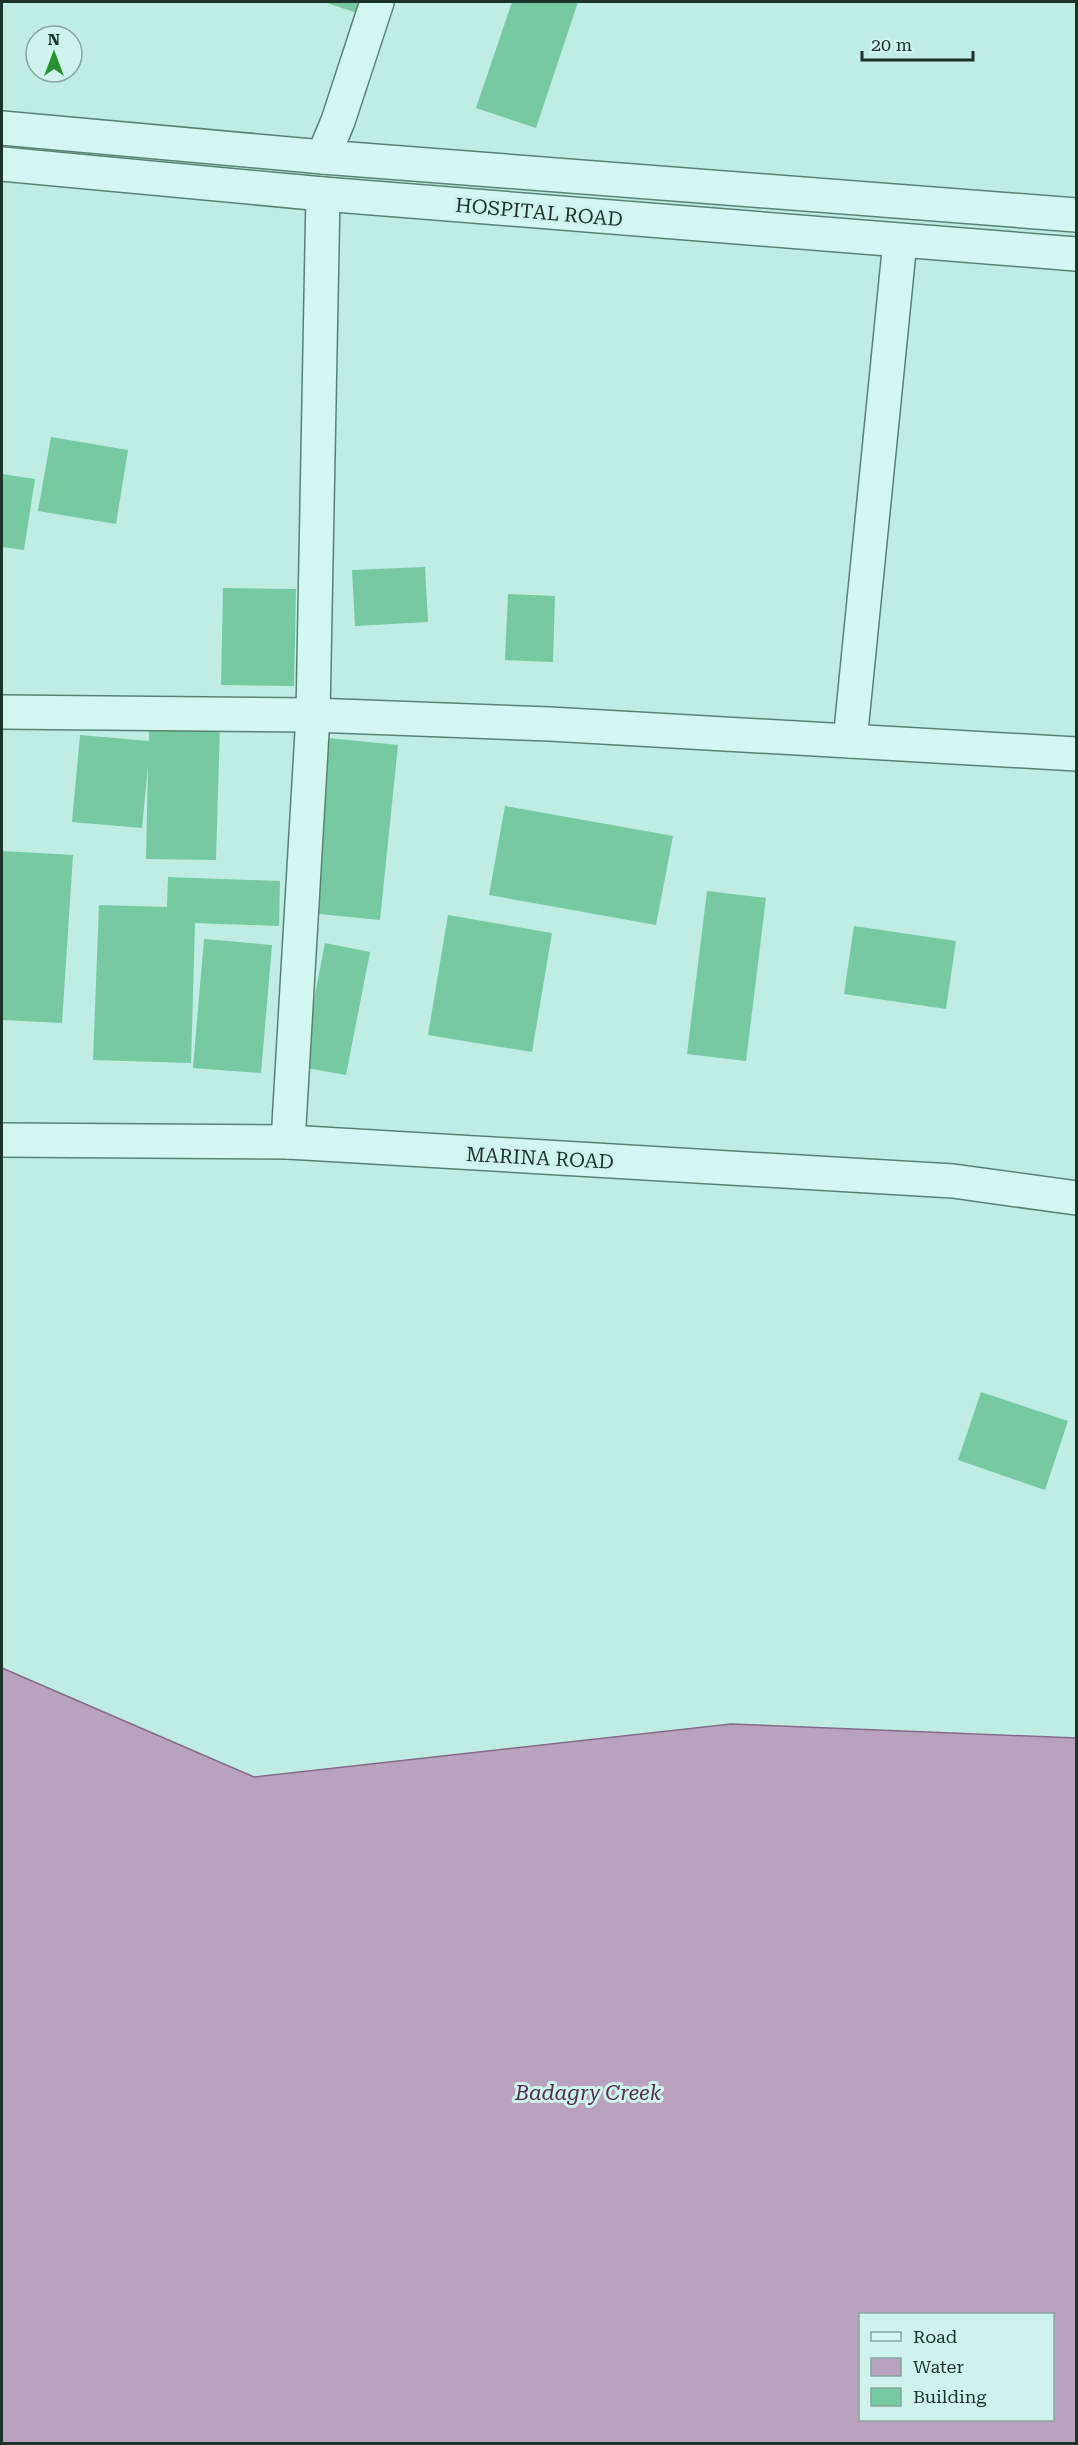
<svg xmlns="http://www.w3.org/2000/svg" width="1078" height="2445" font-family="'Roboto Serif',serif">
<rect width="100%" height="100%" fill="#bfece3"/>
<path fill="#b8a2bd" stroke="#866a8a" stroke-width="1.5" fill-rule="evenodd" d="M2,1668L254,1777L731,1724L1076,1738V2443H2ZM860,2314H1052V2420H860Z"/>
<g fill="#76c9a1">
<path d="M324,2H368L363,15Z"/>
<path d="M512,2H578L536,128L476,108Z"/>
<path d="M51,437L128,450L116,524L38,511Z"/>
<path d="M2,474L35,479L24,550L2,547Z"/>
<path d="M425,567L428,622L355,626L352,570Z"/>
<path d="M223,588L296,589L294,686L221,685Z"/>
<path d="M508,594L555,596L553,662L505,660Z"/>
<path d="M149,723L220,725L216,860L146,859L148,765L142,828L72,822L80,735L149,741Z"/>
<path d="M328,738L398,745L380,920L309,913Z"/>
<path d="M505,806L673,836L656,925L489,895Z"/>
<path d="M2,851L73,855L62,1023L2,1020Z"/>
<path d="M168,877L280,881L279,926L195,923L191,1063L93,1060L99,905L167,907Z"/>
<path d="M707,891L766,898L746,1061L687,1054Z"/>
<path d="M448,915L552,933L532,1052L428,1035Z"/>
<path d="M854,926L956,941L946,1009L844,994Z"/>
<path d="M204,939L272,945L261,1073L193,1068Z"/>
<path d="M325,943L370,952L346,1075L301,1067Z"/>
<path d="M981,1392L1068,1421L1045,1490L958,1460Z"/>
</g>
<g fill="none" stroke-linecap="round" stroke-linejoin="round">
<g stroke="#588373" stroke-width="36">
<g id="minor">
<path d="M2,128L323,157L1076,215"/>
<path d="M323,157L338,121L377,2"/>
<path d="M2,164L323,194L1076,254"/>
<path d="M2,712L313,715L550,724L1076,754"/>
<path d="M850,741L900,241"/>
<path d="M2,1140L288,1142L953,1181L1076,1198"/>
<path d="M288,1142L313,715L323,194"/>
</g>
</g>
<use href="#minor" stroke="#d1f7f0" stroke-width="33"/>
</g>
<g text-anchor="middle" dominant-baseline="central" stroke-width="6" stroke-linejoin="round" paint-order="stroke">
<g font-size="20" fill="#1c332a" stroke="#cef3ec">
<text transform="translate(539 212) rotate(5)">HOSPITAL ROAD</text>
<text transform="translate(540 1158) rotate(3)">MARINA ROAD</text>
</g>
<g font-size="21" font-style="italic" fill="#522c51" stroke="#cef3ec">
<text x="588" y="2093">Badagry Creek</text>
</g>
</g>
<rect width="1078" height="2445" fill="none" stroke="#1c332a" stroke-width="6"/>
<rect x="859" y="2313" width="195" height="108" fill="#cef3ec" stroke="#87a69e" stroke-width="1.5"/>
<rect x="871" y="2332" width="30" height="9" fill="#d1f7f0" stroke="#87a69e" stroke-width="1.5"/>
<text x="913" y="2343" font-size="18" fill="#1c332a">Road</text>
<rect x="871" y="2358" width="30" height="18" fill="#b8a2bd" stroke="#87a69e" stroke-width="1.5"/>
<text x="913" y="2373" font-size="18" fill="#1c332a">Water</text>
<rect x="871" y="2388" width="30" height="18" fill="#76c9a1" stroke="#87a69e" stroke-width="1.5"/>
<text x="913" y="2403" font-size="18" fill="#1c332a">Building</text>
<g transform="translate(54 54)"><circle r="28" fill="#cef3ec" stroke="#87a69e" stroke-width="1.5"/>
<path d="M0-4.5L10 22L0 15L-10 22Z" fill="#2a9034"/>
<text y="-9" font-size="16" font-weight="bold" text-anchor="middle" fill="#1c332a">N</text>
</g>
<path d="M862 51v9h111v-9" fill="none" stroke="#1c332a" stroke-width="3"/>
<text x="871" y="51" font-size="18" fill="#1c332a" stroke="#cef3ec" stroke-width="4.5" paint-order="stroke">20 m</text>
</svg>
